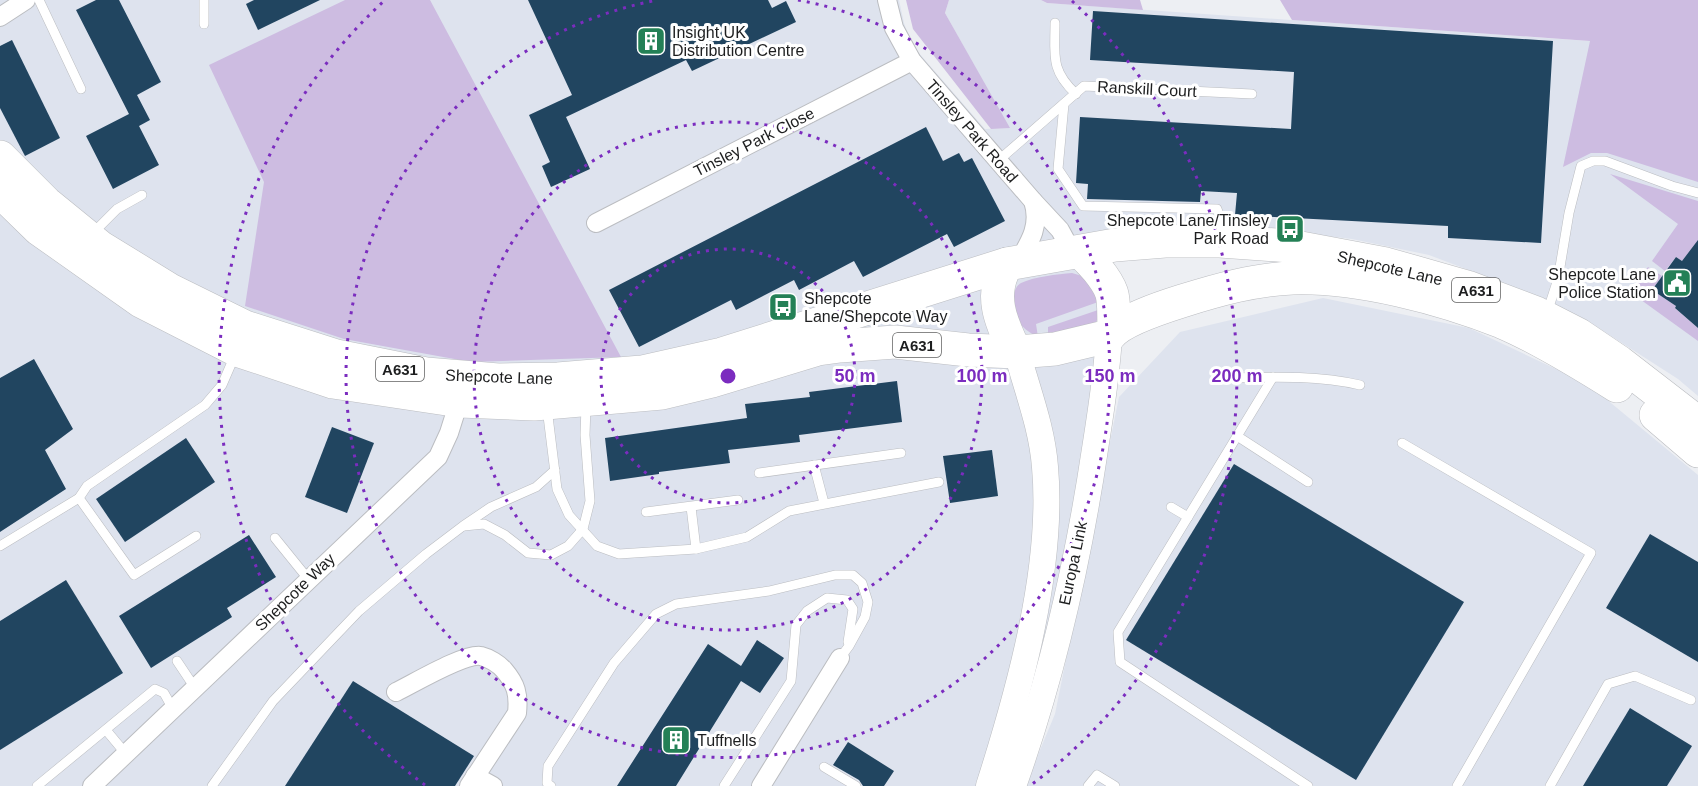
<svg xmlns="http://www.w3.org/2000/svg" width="1698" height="786" font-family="Arial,sans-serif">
<rect width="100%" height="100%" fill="#edeff3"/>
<g fill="#dee3ee">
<path d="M0,0H899L904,23L912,45L985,129L1009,128L945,13L949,0H1041L1047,3L1590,41L1698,116V396L1678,379L1597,327L1537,296L1429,255L1352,239L1230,225L1077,240L1120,285L1016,786H0Z"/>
<path d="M1323,298L1469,328L1588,384L1698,475V786H1025L1055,714L1119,397L1180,332Z"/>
</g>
<g fill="#cdbce1">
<path d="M345,0H430L621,357L471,362L344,339L245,306L264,182L209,65Z"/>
<path d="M906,0H949L945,13L1010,128L991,129L913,29Z"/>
<path d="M1041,0H1140L1143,10L1047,3Z"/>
<path d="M1280,0H1698V182L1607,153H1591L1563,167L1590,41L1292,20Z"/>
<path d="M1610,174L1698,201V241L1682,261L1676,257L1665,271L1652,261L1678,224Z"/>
<path d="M1648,267L1662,276L1652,290L1676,306L1675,308L1698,328V341L1630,292Z"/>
<path d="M1072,273L1082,276L1101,301L1036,324L1038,337C1032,334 1027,331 1022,326C1014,317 1008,290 1021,283C1033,277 1058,274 1072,273Z"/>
<path d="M1101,309L1098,319L1094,324L1048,339V327Z"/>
</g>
<g fill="#214560">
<path d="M96,0H119L161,82L137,95L150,120L139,126L159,165L113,189L86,136L129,114L76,10Z"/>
<path d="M254,0H320L258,30L246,4Z"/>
<path d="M528,0H768L772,8L786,1L796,22L692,71L686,60L566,117L590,169L551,187L542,166L550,162L529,115L572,95Z"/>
<path d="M1093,11L1553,41L1541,243L1448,238V226L1235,215L1237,193L1201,191L1200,202L1087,199L1088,184L1076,183L1080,117L1291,129L1294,72L1090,60Z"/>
<path d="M12,40L60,138L25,156L0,108V46Z"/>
<path d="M926,127L943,161L959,153L964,162L972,158L1005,221L954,247L947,234L863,277L854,261L799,290L794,280L736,310L731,300L639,347L609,290Z"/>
<path d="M1698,240V328L1675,308L1676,306L1652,290L1676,257L1682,261Z"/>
<path d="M34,359L73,429L45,450L66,489L0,532V378Z"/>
<path d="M897,381L902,422L799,435L800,442L728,450L730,463L659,472V474L610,481L605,438L747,418L745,404L810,397L809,392Z"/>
<path d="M332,427L374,443L347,513L305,497Z"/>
<path d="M186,438L215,482L125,542L96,499Z"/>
<path d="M992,450L998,496L950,503L943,456Z"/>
<path d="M1234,464L1464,602L1356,780L1126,640Z"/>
<path d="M1650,534L1698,562V662L1606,608Z"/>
<path d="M249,535L276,577L227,608L232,617L151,668L119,616Z"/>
<path d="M66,580L123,673L0,750V621Z"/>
<path d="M757,640L784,658L760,693L741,681L676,786H617L708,644L741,666Z"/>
<path d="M353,681L474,756L455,786H285Z"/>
<path d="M1630,708L1692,746L1667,786H1583Z"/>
<path d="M848,742L894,771L884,786H863L859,780L833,765Z"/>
</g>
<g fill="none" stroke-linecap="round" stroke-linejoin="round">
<g stroke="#bbbdc1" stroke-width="10">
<g id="lane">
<path d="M39,0L81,89"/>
<path d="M1055,23C1055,55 1050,70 1076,94"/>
<path d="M204,24V0"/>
<path d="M1064,104L1058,169L1083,206L1217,209L1224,228L1222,236"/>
<path d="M999,160L1084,86L1252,94"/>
<path d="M93,233L117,209L142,195"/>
<path d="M1547,313L1558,279L1569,213L1581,166L1593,161H1605L1672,186L1698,193"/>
<path d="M1273,377L1118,632L1120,662L1308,786"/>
<path d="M1228,378C1272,377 1317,375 1360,385"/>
<path d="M547,408L557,489L569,515L597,546L619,554L696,549L747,537L789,511L939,482"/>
<path d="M1237,436L1308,482"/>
<path d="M1402,443L1591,553L1457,786"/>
<path d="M814,465L824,503"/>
<path d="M759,473L901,453"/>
<path d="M691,507L696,549"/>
<path d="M1171,507L1188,517"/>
<path d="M646,512L738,500"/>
<path d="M464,526L484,524L505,535L528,553L551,555L568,546L583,529L590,501L585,435L586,406"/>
<path d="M196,536L134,575L79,498L87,486L205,405L222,385L235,355"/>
<path d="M275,538L309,580"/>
<path d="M0,546L79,498"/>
<path d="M177,661L195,688"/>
<path d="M106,730L126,754"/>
<path d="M824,767L856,786"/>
<path d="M37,786L155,689L164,693L173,709"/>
<path d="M212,786L273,701L359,611L426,554L463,526L491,507L536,487L555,470"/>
<path d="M551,786L547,783L548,766L614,663L656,614L676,604L769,591L835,575H853L862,583L868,602L865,617L849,646L840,658"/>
<path d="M724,786L791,681L796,625L807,611L827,598L847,600L853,609L848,642"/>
<path d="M1088,786L1097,775L1115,786"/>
<path d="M1550,786L1608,684L1635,676L1691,700"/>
</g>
</g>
<g stroke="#bbbdc1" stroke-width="20">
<g id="street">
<path d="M887,0L894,28L912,61L1033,201C1041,225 1030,242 1018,262"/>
<path d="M0,17L26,0"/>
<path d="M1033,201L1060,230L1072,252"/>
<path d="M596,223L912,61"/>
<path d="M396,692C413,684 464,653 481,656C489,658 499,664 504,670C516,684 519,694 517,713L469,786"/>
<path d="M475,776L493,786"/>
<path d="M92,786L438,457L449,433L461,395"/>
<path d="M761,786L840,658"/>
</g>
</g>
<g stroke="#bbbdc1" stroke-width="27">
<g id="secondary">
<path d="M989,786C1019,692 1054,567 1045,467C1042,427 1027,390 1017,352"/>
<path d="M1013,786C1052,677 1078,563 1095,449C1101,411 1107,374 1109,336"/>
</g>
</g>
<g stroke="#bbbdc1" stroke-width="34">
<g id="highway">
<path d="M0,157L46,203L100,247L170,290L245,327L336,356L426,374L498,380L558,379L642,372L722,354L1007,264L1115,245L1165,241H1220L1290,246L1386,264L1467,287L1536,313L1579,335L1619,362L1698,423"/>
<path d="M0,191L39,229L141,301L237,350L333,382L460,401L534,404L662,393L712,381L818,349L840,346L895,342L968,350L1017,352L1055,349L1109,336C1120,321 1163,307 1182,301C1217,290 1256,279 1293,278C1358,276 1441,298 1502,322C1540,338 1582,364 1617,386"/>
<path d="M1080,252C1087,257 1091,263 1097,269C1117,294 1113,298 1114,329"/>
<path d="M1007,264C988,294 1001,323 1015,351"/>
<path d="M1656,415L1698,451"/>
</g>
</g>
<use href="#lane" stroke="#fff" stroke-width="9"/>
<use href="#street" stroke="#fff" stroke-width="18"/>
<use href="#secondary" stroke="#fff" stroke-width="26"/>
<use href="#highway" stroke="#fff" stroke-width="33"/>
</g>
<g fill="none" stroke="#7b2cbf" stroke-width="3" stroke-dasharray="3 6">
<circle cx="728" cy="376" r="127"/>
<circle cx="728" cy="376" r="254"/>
<path d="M798 0A382 382 0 1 1 658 0"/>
<path d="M425 785A509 509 0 0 1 384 1M1072 1A509 509 0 0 1 1031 785"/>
</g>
<defs>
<g id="building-square" transform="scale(1.5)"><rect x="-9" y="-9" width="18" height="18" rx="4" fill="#248056" stroke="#fff"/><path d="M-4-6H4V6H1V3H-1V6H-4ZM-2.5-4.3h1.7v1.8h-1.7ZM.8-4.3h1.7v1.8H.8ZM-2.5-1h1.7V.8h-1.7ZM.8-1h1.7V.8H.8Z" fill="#fff"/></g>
<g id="bus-square" transform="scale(1.5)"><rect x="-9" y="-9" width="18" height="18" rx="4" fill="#248056" stroke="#fff"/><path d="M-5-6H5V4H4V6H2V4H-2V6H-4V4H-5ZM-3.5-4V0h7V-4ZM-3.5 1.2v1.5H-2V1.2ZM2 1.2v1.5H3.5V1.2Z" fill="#fff"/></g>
<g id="civic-square" transform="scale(1.5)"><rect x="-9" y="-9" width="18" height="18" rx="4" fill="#248056" stroke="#fff"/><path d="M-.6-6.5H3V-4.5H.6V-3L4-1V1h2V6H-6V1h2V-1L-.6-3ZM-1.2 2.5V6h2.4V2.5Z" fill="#fff"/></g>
</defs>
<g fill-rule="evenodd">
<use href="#building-square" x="651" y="41"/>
<use href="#bus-square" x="1290" y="229"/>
<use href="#civic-square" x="1677" y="283"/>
<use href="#bus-square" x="783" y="307"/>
<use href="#building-square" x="676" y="740"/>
</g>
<g text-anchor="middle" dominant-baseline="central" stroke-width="6" stroke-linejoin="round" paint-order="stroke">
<g fill="#fff" stroke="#616262" stroke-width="1.5">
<rect x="1452" y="278" width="48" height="24" rx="4.5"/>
<rect x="893" y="333" width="48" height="24" rx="4.5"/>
<rect x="376" y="357" width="48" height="24" rx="4.5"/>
</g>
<g font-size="15" font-weight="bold" fill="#1d1e1f">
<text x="1476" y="290">A631</text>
<text x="917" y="345">A631</text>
<text x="400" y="369">A631</text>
</g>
<g font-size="16" fill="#1d1e1f" stroke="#fff" text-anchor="start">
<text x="672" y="32">Insight UK<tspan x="672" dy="18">Distribution Centre</tspan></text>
<text x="1269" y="220" text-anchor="end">Shepcote Lane/Tinsley<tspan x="1269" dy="18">Park Road</tspan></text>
<text x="1656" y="274" text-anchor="end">Shepcote Lane<tspan x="1656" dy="18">Police Station</tspan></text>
<text x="804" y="298">Shepcote<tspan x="804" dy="18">Lane/Shepcote Way</tspan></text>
<text x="697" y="740">Tuffnells</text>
</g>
<g font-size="16" fill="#1d1e1f" stroke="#fff">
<text transform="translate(1147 89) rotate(3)">Ranskill Court</text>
<text transform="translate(972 131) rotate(49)">Tinsley Park Road</text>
<text transform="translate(754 142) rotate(-27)">Tinsley Park Close</text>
<text transform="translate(1390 268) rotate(13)">Shepcote Lane</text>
<text transform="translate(499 377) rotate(2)">Shepcote Lane</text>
<text transform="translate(1073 563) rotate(-78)">Europa Link</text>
<text transform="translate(295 592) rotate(-44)">Shepcote Way</text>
</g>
</g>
<circle cx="728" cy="376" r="9" fill="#7b2cbf" stroke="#fff" stroke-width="3"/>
<g font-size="18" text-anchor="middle" font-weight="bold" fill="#7b2cbf" stroke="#fff" stroke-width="6" stroke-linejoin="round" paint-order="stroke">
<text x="855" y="382">50 m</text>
<text x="982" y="382">100 m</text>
<text x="1110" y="382">150 m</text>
<text x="1237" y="382">200 m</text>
</g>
</svg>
